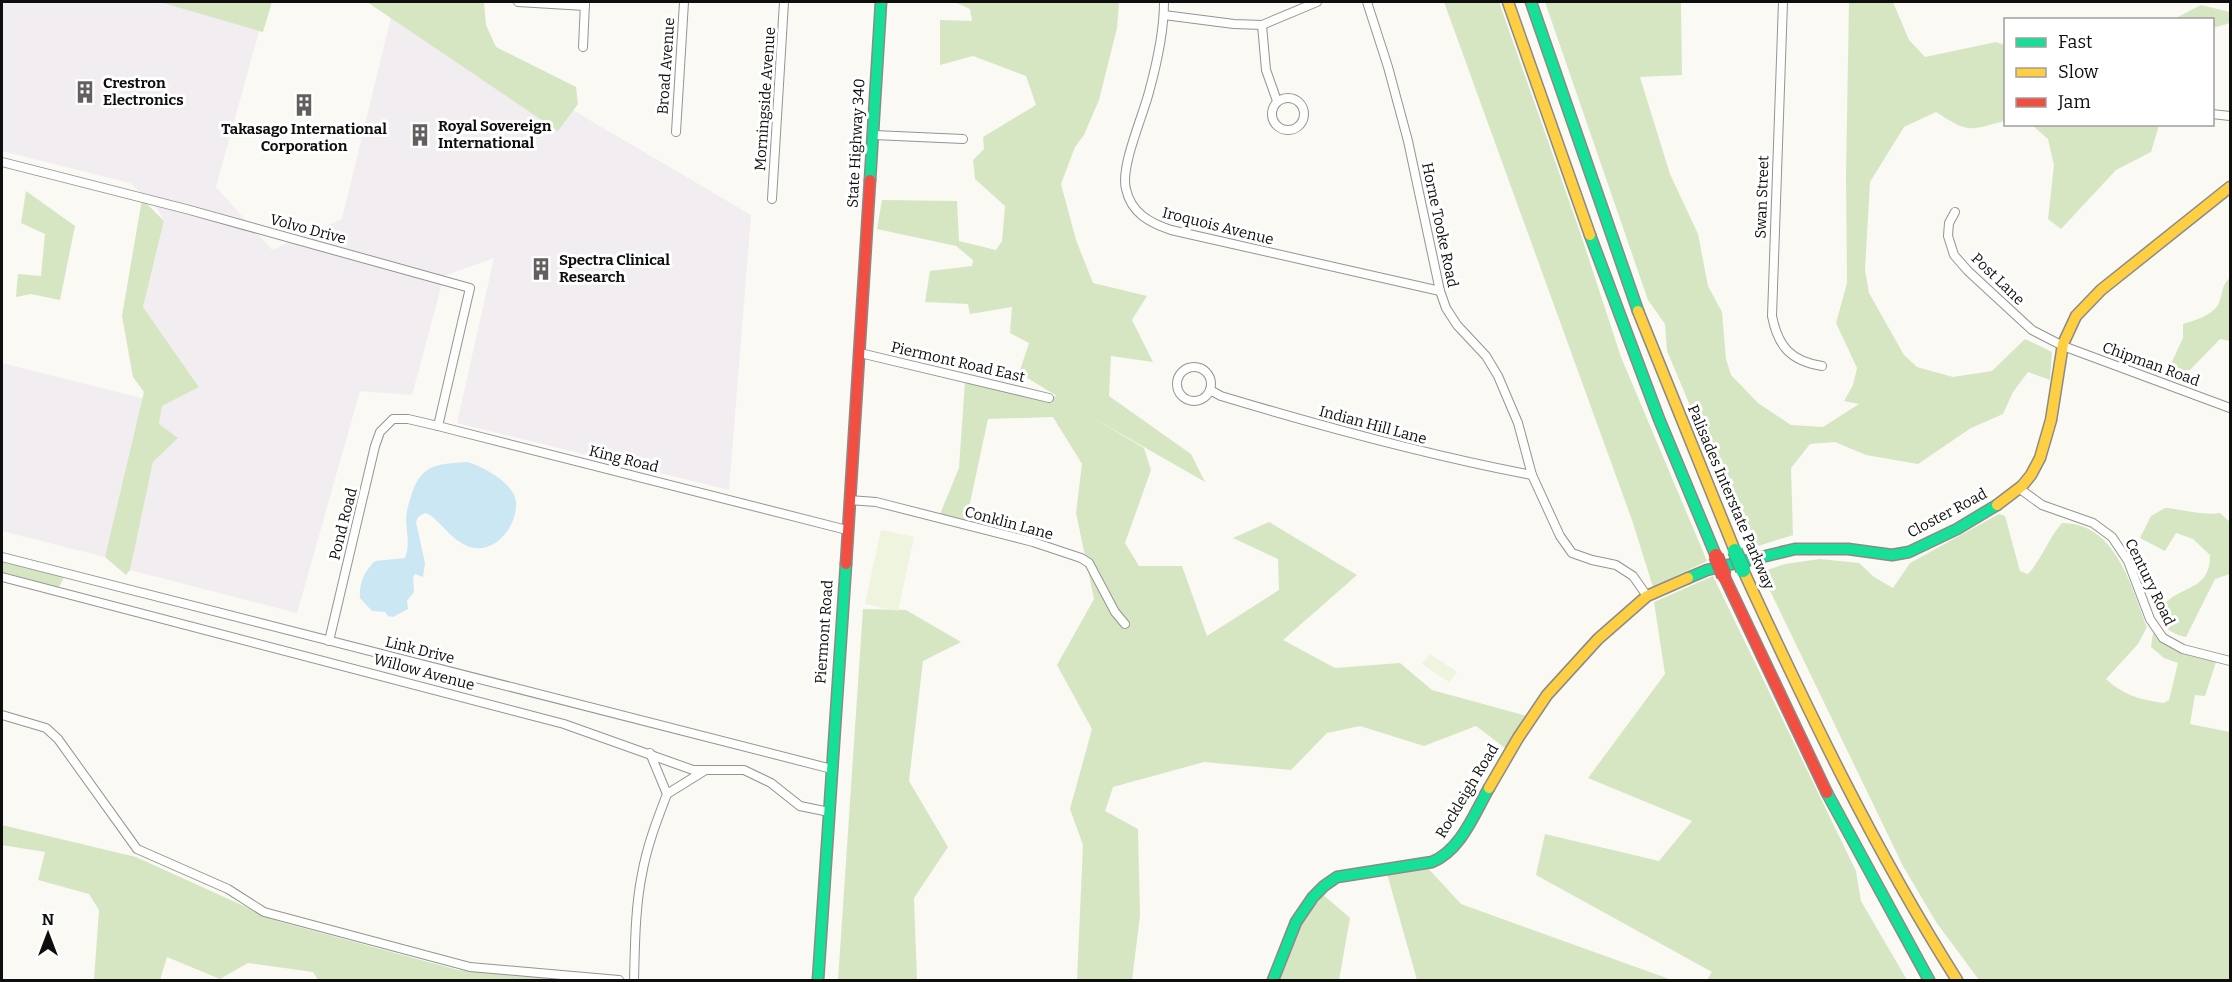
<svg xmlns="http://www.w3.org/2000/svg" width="2232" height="982" font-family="Bitter,serif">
<rect width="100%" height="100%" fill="#faf9f4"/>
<g fill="#f2edf0">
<path d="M2,2H144L156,4L157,2H267L216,187L272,250L342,219L394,5L751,215L729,490L457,423L494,258L444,276L412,395L360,391L297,613L130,570L153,462L178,438L159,424L162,406L199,386L143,307L164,221L156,207L130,183L2,151Z"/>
<path d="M2,363L145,399L105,557L2,531Z"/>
</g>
<g fill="#d6e6c3">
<path d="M160,2H272L263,32Z"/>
<path d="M367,2H484L486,25L496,47L576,87L578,104L558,131Z"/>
<path d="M955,2H1119L1117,28L1099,100L1084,135L1075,147L1061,184L1076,240L1093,283L1147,296L1132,320L1153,362L1111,356L1109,396L1191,454L1205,482L1090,416L1144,448L1151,470L1125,543L1139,566H1182L1207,636L1279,590L1278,559L1233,538L1269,522L1357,575L1283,640L1335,668L1400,663L1432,690L1531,717L1509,751L1476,726L1424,746L1360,726L1327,733L1291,770L1204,762L1113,787L1105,811L1138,829L1140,916L1132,980H1077L1083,845L1070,809L1092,729L1057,665L1094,599L1076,513L1082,464L1053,417L988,419L965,526L938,519L959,468L965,381L1035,399L1057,396L1019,373L1029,343L1010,333L1012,307L970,314L968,304L925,302L930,271L972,266L973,260L956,246L877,229L882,200L957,201L959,241L996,250L1002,241L1005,206L975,179L973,160L984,149L983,137L1036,105L1026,76L973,56L940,65V20L972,21L970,9Z"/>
<path d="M1444,2H1499L1580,232L1621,357L1707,561L1653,587L1632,520Z"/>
<path d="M1545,2H1681L1682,75L1640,77L1670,174L1698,234L1708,286L1722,312L1726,359L1731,375L1758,403L1791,425L1823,427L1859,404L1844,401L1853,385L1857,368L1836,323L1847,283L1846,175L1849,2H1893L1909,40L1925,57L1996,42L2005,45V121C1968,130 1970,134 1936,112L1904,127L1870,182L1865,270L1869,293L1904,355L1917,367L1953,377L1992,371L2025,339L2052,352L2050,380L2028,372L2013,392L2003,414L1971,428L1918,464L1866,455L1835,442L1810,444L1791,468L1793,535L1752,548L1723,484L1667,351L1665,324L1648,300Z"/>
<path d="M2201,5L2230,12V23L2213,28L2212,20L2174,19Z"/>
<path d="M2032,125H2159L2151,152L2116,170L2061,229L2048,219L2054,165L2048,139Z"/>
<path d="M26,191L75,226L60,300L31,294L16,297L18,274L41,276L45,234L21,223Z"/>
<path d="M142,199L164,221L143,307L199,387L162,406L159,424L178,438L153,462L130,570L126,575L105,557L144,392L133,377L122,316Z"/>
<path d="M2230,278V341L2220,339L2190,370H2168L2183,338V324C2195,320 2211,316 2218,305C2223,296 2221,284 2230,278Z"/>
<path d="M2165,508C2182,509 2204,516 2220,513L2230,522V574L2215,579L2186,637C2169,633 2162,627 2156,609C2163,605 2169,599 2176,595C2196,584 2210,582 2210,555L2193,539L2176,533L2165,551L2140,538L2151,516Z"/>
<path d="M1999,514L2005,516L2020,571L2028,574C2042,559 2048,539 2062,523C2116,523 2131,586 2147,627L2138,644L2106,679C2125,696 2139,699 2163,703L2169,700L2178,663L2164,658L2151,647L2153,633C2168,652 2194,657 2216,662L2205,696L2195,695L2190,724L2230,732V723V980H1979L1936,922L1903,866L1761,572L1785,564L1820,559L1859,563L1874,577L1893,588L1910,563Z"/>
<path d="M2,558L66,573L59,587L2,572Z"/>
<path d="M1713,576L1856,871L1861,901L1907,980H1707L1712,972L1536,875L1545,834L1659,861L1692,821L1588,778L1665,674L1654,602Z"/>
<path d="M863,609L906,610L961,642L923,661L909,781L948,847L914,898L917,980H838Z"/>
<path d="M2,825L136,857L277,921L458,970L613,980H318L313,972L248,963L220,979L167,957L160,980H94L99,910L89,894L38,880L45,852L2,845Z"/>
<path d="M1426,866L1461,904L1672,980H1417L1386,870Z"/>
<path d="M1320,892L1350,918L1339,980H1277L1296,920Z"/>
</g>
<g fill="#eef4de">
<path d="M881,530L914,537L898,611L865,604Z"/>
<path d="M1430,654L1457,672L1449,682L1422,664Z"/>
</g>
<path fill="#cbe7f3" d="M468,462C484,467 515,484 516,502C518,526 494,555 470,547C454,542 443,525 430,515L425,513L418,517L416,522L425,563L423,577L415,574L413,577L414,592L407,601L408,609L393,617L388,616L385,612L372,611L360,598C359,583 364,572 375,561L405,558C410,545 407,535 406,521C406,511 409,503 412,493C422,463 440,464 468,462Z"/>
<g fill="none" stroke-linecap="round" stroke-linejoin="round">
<g stroke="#949492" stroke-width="10">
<g id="street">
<path d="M518,2L585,6"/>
<path d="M1164,2C1164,31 1157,63 1149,92C1143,116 1120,167 1126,189C1131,213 1150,223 1171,230L1440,291"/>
<path d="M1367,2L1388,67L1408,141L1440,291L1446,308L1457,325L1486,356L1498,376L1518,423L1532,475L1560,536L1572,553L1592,560L1616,565L1633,576L1647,596"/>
<path d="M1783,2L1772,316C1778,347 1791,361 1822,366"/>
<path d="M1164,15L1234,24L1262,25L1317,2"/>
<path d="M1262,25L1266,70L1277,101"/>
<path d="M583,47L585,3"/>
<circle cx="1288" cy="114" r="16"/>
<path d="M2212,114L2230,116"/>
<path d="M676,132L684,2"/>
<path d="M874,135L963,139"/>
<path d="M2,162L186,209L470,288L438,426"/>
<path d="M772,199L784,2"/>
<path d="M1955,212L1949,223L1948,236L1954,255L1968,271L2032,330L2063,346L2230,408"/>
<path d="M860,353L1049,398"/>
<circle cx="1194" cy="384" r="17"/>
<path d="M1210,390L1221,396C1324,427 1427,455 1532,475"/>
<path d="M2020,489L2042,505L2093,523L2112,537L2128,561L2150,619L2163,638L2183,649L2230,661"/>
<path d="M849,500L876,502L1033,542L1081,558L1089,563L1115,612L1125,624"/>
<path d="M2,557L832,769"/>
<path d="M2,577L564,724L693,770H744L771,783L800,806L829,812"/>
<path d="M329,641L375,446L380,432L393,419H408L438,426L847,530"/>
<path d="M2,715L46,728L58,739L137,849L228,889L264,912L470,967L619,980"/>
<path d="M667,794L704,771"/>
<path d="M634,980C635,945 635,909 642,874C647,846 657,820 667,794L650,753"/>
</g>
</g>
<g stroke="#8b8a88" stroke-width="13">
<g id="fast">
<path d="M1531,2L1638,311"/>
<path d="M870,180L881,2"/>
<path d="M1590,235L1659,419L1716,556"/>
<path d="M1688,578L1707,570L1795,549H1848L1892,555L1909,552L1957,529L1997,505"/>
<path d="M1827,793L1929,980"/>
<path d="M818,980L846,564"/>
<path d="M1273,980L1296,922L1313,897L1324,886L1337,877L1432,862C1461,850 1474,814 1489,788"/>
</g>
</g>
<g stroke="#8b8a88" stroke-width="13">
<g id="slow">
<path d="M1508,2L1590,235"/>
<path d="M1638,311L1735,551"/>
<path d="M1997,505L2022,486L2031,475L2040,458L2051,420L2063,344L2076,316L2101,290L2230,187"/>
<path d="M1743,570C1808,711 1874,849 1957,980"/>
<path d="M1489,788L1518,738L1547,695L1598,639L1647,596L1688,578"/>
</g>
</g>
<g stroke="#8b8a88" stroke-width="13">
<g id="jam">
<path d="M846,564L870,180"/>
<path d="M1724,576L1827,793"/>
</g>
</g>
<use href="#street" stroke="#fefefd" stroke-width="8"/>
<use href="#fast" stroke="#16e098" stroke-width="10"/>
<use href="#slow" stroke="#ffcf43" stroke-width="10"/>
<use href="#jam" stroke="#f24e42" stroke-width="10"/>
<g stroke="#82817f" stroke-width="16" stroke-linecap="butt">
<path id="fast-bridge" d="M1735,551L1743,570"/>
</g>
<g stroke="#82817f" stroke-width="16" stroke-linecap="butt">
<path id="jam-bridge" d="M1716,556L1724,576"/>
</g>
<use href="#fast-bridge" stroke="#16e098" stroke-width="14"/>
<use href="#jam-bridge" stroke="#f24e42" stroke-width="14"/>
</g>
<defs>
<g id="building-bare" transform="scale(1.8)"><path d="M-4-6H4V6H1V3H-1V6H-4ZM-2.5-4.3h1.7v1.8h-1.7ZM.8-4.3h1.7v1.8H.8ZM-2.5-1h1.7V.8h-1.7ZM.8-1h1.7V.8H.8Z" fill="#61605e" stroke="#fff" stroke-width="2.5" paint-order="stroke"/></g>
</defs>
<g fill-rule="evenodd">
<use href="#building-bare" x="85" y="92"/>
<use href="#building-bare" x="304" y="105"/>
<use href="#building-bare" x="420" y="135"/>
<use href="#building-bare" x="541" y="269"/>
</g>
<g text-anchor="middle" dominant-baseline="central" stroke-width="6" stroke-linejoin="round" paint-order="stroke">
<g font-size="15" fill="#0e0e0e" stroke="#fff">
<text transform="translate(666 66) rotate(-86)">Broad Avenue</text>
<text transform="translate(765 99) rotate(-86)">Morningside Avenue</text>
<text transform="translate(856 143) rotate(-87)">State Highway 340</text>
<text transform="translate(1762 197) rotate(-88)">Swan Street</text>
<text transform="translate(1440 225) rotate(78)">Horne Tooke Road</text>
<text transform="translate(1218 226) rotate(14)">Iroquois Avenue</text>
<text transform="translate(308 229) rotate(15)">Volvo Drive</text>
<text transform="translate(1998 279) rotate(44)">Post Lane</text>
<text transform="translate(958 362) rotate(13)">Piermont Road East</text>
<text transform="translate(2151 364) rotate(20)">Chipman Road</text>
<text transform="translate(1373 425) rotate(15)">Indian Hill Lane</text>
<text transform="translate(624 459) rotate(14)">King Road</text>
<text transform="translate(1731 497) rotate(67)">Palisades Interstate Parkway</text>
<text transform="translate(1947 513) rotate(-28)">Closter Road</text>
<text transform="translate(1009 523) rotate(15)">Conklin Lane</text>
<text transform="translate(343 524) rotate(-76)">Pond Road</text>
<text transform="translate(2150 582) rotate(64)">Century Road</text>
<text transform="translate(824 632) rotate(-86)">Piermont Road</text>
<text transform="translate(420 650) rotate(14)">Link Drive</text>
<text transform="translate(424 672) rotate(15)">Willow Avenue</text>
<text transform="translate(1467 791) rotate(-59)">Rockleigh Road</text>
</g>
<g font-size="15" font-weight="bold" fill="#0e0e0e" stroke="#fff" text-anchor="start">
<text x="103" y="83">Crestron<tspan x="103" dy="17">Electronics</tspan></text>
<text x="438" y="126">Royal Sovereign<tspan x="438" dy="17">International</tspan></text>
<text x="304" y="129" text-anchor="middle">Takasago International<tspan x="304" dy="17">Corporation</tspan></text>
<text x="559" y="260">Spectra Clinical<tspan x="559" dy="17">Research</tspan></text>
</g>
</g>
<rect width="2232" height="982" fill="none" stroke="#0e0e0e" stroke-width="6"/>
<rect x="2004" y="18" width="210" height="108" fill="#ffffff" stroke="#9f9f9f" stroke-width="1.5"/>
<rect x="2016" y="38" width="30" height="9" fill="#16e098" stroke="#9f9f9f" stroke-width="1.5"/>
<text x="2058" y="48" font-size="18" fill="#0e0e0e">Fast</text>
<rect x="2016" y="68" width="30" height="9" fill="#ffcf43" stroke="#9f9f9f" stroke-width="1.5"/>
<text x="2058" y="78" font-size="18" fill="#0e0e0e">Slow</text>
<rect x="2016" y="98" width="30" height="9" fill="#f24e42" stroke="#9f9f9f" stroke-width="1.5"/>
<text x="2058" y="108" font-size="18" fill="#0e0e0e">Jam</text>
<g transform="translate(48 934)" stroke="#ffffff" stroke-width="4.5" paint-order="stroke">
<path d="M0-4.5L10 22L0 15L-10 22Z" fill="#0e0e0e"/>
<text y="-9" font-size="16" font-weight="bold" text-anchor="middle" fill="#0e0e0e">N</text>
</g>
</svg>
